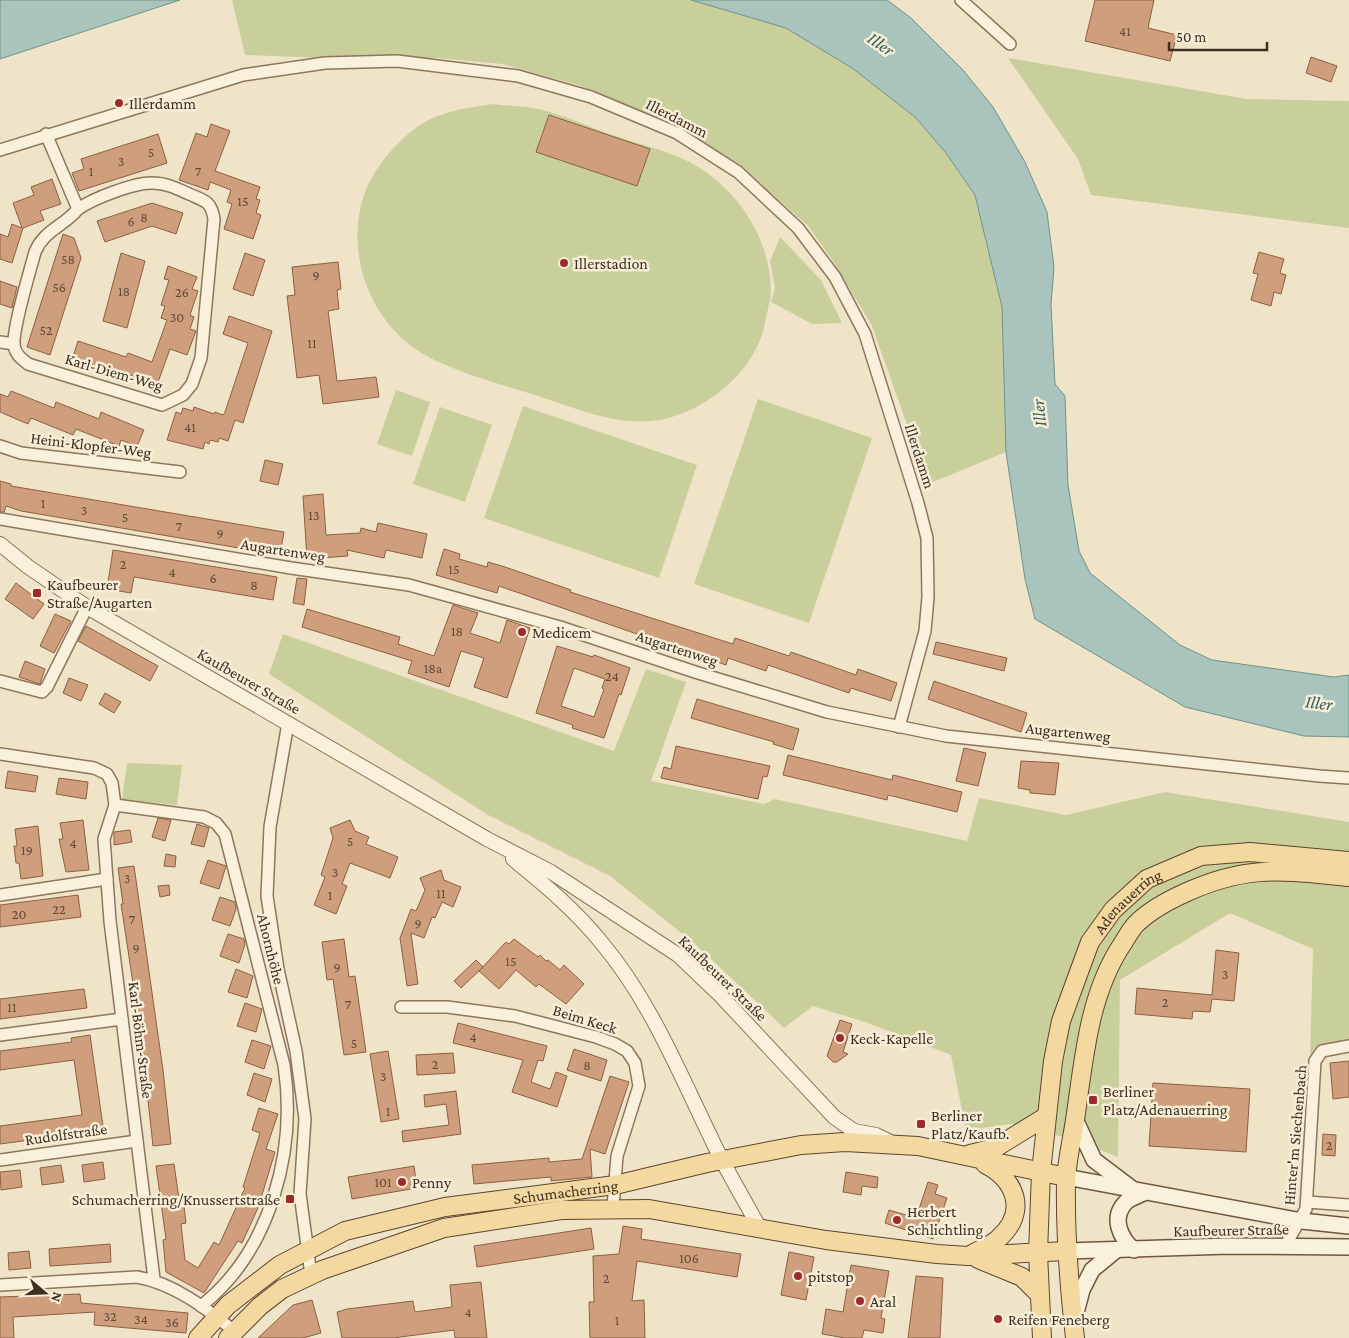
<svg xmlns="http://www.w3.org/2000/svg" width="1349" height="1338" font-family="'Crimson Pro',serif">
<rect width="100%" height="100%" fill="#f0e4c8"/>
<g fill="#c9cf9b">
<path d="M232,0H691L786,28L852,68L915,117L946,153L975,195L1002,307L1006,452L928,484L872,326L833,261L808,226L739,164L672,126L581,86L502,64L436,58L397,61L245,55Z"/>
<path d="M1008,58L1247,99L1349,101V228L1091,195L1078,159Z"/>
<path d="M493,104C506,106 520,106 533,108C561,113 589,127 615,136C637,143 660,149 681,158C732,181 769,232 771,289C771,299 767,312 765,323C757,366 717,401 678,415C633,432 586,412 544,398C505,385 442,370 410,345C366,311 346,248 364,195C373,170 392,147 412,131C435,112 465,108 493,104Z"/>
<path d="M780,237L821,280L842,323L812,324L771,302L775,288L770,261Z"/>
<path d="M396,390L430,402L412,456L377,444Z"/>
<path d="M758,399L872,438L809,623L694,584Z"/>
<path d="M523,406L697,465L659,578L484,518Z"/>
<path d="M440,407L492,425L465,502L413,484Z"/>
<path d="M283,634L614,751L646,669L686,682L651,781L764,804L775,799L967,841L979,798L1066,815L1165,792L1349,822V1051L1310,1055L1313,949L1230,913L1120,980L1118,1157L1075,1140L1012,1124L966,1130L951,1055L868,1023L813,1006L784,1028L694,943L610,876L488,815L269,674Z"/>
<path d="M127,763L182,765L177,805L122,800Z"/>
</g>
<g fill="#a9c4bc" stroke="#6f938a">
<path d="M0,0H180L0,59Z"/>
<path d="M691,0H887L911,18L963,70L993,107L1025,162L1047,212L1054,267L1051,305L1055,384L1065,396L1068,485L1079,551L1090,573L1180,645L1212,660L1334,677L1349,675V737L1304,736L1185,707L1035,619L1025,579L1006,452L1002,307L975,195L946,153L915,117L852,68L786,28Z"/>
</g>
<g fill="#cf9f7d" stroke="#8d5f41" fill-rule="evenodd">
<path d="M1095,0H1154L1148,28L1177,35L1170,61L1085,41Z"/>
<path d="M1311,57L1337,66L1331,82L1306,73Z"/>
<path d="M549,115L650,149L637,186L536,152Z"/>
<path d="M211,124L230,131L215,171L260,187L256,199L260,200L256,213L261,215L253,239L224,229L232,204L227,202L231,190L210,182L208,190L179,180L196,133L207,137Z"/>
<path d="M158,134L167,163L79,191L72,173L84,169L81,159Z"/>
<path d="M52,179L61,204L40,211L44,220L23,228L12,263L0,259V234L8,237L12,224L22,228L13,203L34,195L31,187Z"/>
<path d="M152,203L183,213L176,234L152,226L105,242L97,221Z"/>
<path d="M63,234L74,238L81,258L50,355L27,347Z"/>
<path d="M1259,252L1284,259L1280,273L1286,275L1281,294L1274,292L1271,306L1251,300L1258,274L1253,273Z"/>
<path d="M121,253L145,261L127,328L103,321Z"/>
<path d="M245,253L265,260L253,296L233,289Z"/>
<path d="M338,262L341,289L337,290L339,309L328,311L337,381L376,377L379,397L323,404L319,375L297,378L287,296L295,295L292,267Z"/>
<path d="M168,266L197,277L192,289L198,291L190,315L194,317L190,329L196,331L187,355L170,349L157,385L121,372L120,376L72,360L78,341L126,357L128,353L152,362L167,320L161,318L165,306L161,305L169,280L164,279Z"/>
<path d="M0,281L17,287L12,308L0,304Z"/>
<path d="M229,316L272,331L243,423L235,420L228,441L219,438L218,442L210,440L209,444L205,442L203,449L167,440L176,412L181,414L183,408L193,411L194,407L214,414L215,412L223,415L225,412L248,343L223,334Z"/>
<path d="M11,391L54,408L56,402L99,419L101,412L144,430L137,446L121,440L119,446L76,429L73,435L31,418L28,424L0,412V394L8,397Z"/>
<path d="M265,460L283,464L278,485L260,481Z"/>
<path d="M0,481L11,484V486L284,532L280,555L21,511L6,506L4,512H0Z"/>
<path d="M323,494L326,535L360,533L361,528L376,532L378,523L427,534L422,558L386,550L384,558L347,550L348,556L307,559L303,496Z"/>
<path d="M444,549L460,554L459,559L487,567L488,562L505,567L571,590L570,592L733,644L735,638L789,656L791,652L856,675L858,669L897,683L891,701L851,688L849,693L768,665L766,671L728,658L726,665L499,586L497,593L436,575Z"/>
<path d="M113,550L277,577L273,600L134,577L131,593L107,589Z"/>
<path d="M297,578L307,579L304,605L293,603Z"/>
<path d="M16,583L44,604L33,619L5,599Z"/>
<path d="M453,605L478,613L470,633L500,643L507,620L530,628L507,698L474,687L484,658L461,651L449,687L408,673L412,661L302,627L307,609L400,637L398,644L434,656Z"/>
<path d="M55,614L71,621L54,653L40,646Z"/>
<path d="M86,626L158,666L150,681L78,641Z"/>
<path d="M936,642L1007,658L1004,671L933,654Z"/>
<path d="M557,646L593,657L594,655L630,668L621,695L619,694L604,738L572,728L573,725L536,713ZM574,668L605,679L602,688L604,689L594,717L561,706Z"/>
<path d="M25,661L45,669L40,684L19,677Z"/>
<path d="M69,678L88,685L81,701L63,693Z"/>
<path d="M934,681L1027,713L1021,732L928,699Z"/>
<path d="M105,693L121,702L114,713L99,704Z"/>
<path d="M697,699L799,729L793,750L773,744L774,742L691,718Z"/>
<path d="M676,746L770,766L767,777L763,776L758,799L661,778L664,767L671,769Z"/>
<path d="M964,748L986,753L978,786L956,781Z"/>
<path d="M788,755L892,780L893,775L962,792L957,812L888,795L887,800L783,775Z"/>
<path d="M1021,761L1059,763L1055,795L1030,793V790L1018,788Z"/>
<path d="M8,771L38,776L35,792L5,788Z"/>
<path d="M59,778L88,782L86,799L56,794Z"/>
<path d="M158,818L171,820L165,841L152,837Z"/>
<path d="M83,820L89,870L66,872L59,839H63L60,823Z"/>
<path d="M350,820L355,831L369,837L366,844L398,857L390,878L350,863L342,884L347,886L336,914L314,905L325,877L321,875L333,838L330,828Z"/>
<path d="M197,824L209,828L204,847L191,844Z"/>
<path d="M38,826L43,876L21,879L19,863H16L14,846H17L15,829Z"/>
<path d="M130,830L132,842L114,845V832Z"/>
<path d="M166,854L176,856L175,867L164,866Z"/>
<path d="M208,860L226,866L219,889L200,883Z"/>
<path d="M134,866L163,1070L171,1144L153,1146L141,1036L121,904H123L118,868Z"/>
<path d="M441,870L444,880L461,887L453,907L442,902L435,918L432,917L424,938L411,933L418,984L407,986L400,938L411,909L416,911L425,890L420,878Z"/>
<path d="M169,885L170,895L160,897L158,886Z"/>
<path d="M78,895L81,917L0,927V905Z"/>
<path d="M220,897L235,902L236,909L230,926L212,920Z"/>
<path d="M228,934L244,939L245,944L239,963L220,956Z"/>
<path d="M344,939L349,977L355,976L366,1052L344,1055L333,979L327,980L322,942Z"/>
<path d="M514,939L538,957L540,955L546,961L548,960L560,970L564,965L584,984L566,1004L539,984L536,987L516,970L499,989L479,971L506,942L509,944Z"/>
<path d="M1216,950L1239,953L1234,1001L1212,999L1210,1012L1193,1011L1192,1019L1135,1014L1137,988L1212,995Z"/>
<path d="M476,960L483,967L461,988L454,981Z"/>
<path d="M236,969L253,976L247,998L228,992Z"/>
<path d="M84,989L87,1008L0,1019V999Z"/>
<path d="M245,1003L262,1009L256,1032L237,1026Z"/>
<path d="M840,1020L852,1024L843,1052L848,1054L837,1062H833L827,1056Z"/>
<path d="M458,1023L547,1046L543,1061L538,1060L531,1082L550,1089L556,1072L567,1076L557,1107L512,1092L523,1060L453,1043Z"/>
<path d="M90,1035L104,1133L84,1136V1133L0,1144V1126L82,1115L74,1060L0,1070V1051L72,1042L71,1038Z"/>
<path d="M252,1040L271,1046L264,1069L245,1062Z"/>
<path d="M574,1049L607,1060L601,1081L567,1070Z"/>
<path d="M388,1051L399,1119L381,1122L370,1054Z"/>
<path d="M453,1053L455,1073L417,1075L416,1055Z"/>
<path d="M1349,1061V1097L1333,1099L1330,1063Z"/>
<path d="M254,1073L272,1079L265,1102L247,1095Z"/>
<path d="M610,1076L629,1082L605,1154L590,1149L592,1177L551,1181V1177L474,1184L472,1165L549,1158V1162L582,1159Z"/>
<path d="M1153,1083L1250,1089L1246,1152L1149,1146Z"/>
<path d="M456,1091L461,1134L403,1142L402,1131L449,1125L446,1104L425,1107L424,1095Z"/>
<path d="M259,1108L278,1114L266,1149L275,1152L258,1208L242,1243L238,1241L204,1293L166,1272L163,1240L166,1239L156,1166L174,1164L179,1199L183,1198L186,1223L181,1224L185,1260L198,1268L214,1242L219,1245L245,1188L243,1187L260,1133L252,1130Z"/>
<path d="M1323,1134L1336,1135L1335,1156L1322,1155Z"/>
<path d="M103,1162L105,1179L84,1182L82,1165Z"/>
<path d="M61,1165L64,1182L42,1185L40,1168Z"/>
<path d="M414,1166L417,1188L352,1199L348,1177Z"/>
<path d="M20,1170L22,1187L1,1190L0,1172Z"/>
<path d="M846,1172L878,1177L877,1188L862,1186L861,1195L843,1192Z"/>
<path d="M928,1182L938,1185L935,1194L947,1198L933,1239L885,1223L889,1210L916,1218Z"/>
<path d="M623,1226L642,1229L641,1239L741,1254L737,1277L637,1261L632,1301L644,1300L645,1338H590L589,1302H594L593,1256L619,1254Z"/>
<path d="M591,1228L594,1249L477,1267L474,1246Z"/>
<path d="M110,1244L111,1262L50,1266L49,1249Z"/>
<path d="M29,1251L31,1268L9,1270L8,1253Z"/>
<path d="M789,1252L814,1257L806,1300L781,1295Z"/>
<path d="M851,1265L889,1271L881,1318L885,1319L883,1333L864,1330L862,1338H845L822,1334L826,1309L843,1312Z"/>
<path d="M916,1276L943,1278L940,1338H908Z"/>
<path d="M481,1282L487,1338H455L454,1330L393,1338H342L337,1312L347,1309L413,1301L415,1312L452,1307L450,1285Z"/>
<path d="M80,1294L81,1303L188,1313L186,1333L94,1325L95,1312L13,1317L14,1338H0V1297Z"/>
<path d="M312,1300L321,1333L303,1338H258L293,1305Z"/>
</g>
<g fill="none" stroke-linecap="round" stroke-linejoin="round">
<g stroke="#8d765c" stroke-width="14">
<g id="minor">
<path d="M961,0L1010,44"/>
<path d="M46,134L78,209C92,199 135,182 153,183C166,183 178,189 189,194C205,201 211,201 214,219L201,358L192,384L183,395L162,405L28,364C21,358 16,355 14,346C12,330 30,271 35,252C44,230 63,227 78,209"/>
<path d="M0,150L243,75L325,63L397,61L518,76L591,97L677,133L738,172L798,228L835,277L865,334L918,503L927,538L928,597L925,631L899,727"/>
<path d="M0,342L14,344"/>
<path d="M0,446L21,453L180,472"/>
<path d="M0,519L291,568L409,585L560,627L695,672L827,712L946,736L1319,776L1349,778"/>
<path d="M0,681L42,692L47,687L87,607"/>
<path d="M288,723L270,827L267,896L278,969L296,1051L305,1119L300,1194L311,1275"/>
<path d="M0,754L94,768L107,774L112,783L115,805L104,839L110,921L154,1279"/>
<path d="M115,805L204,817L216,823L225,834L284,1065C297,1150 271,1251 201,1306"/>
<path d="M0,895L107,879"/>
<path d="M401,1007H447L515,1016L596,1037L615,1044L627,1051L635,1063L639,1086L617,1156L613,1207"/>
<path d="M0,1035L122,1019"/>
<path d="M0,1160L137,1141"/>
<path d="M1307,1202L1349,1205"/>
<path d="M1285,1246L1306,1209L1315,1061L1322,1051L1349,1046"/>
<path d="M0,1285L137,1277C173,1283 206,1308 234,1331"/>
</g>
</g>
<g stroke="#8d765c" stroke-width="16">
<g id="tertiary">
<path d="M0,544L27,566L87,607L487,839L551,872L678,955L721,996L834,1117L854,1131L876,1135L890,1142"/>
<path d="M513,859C545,885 575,910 601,942C650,1000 679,1072 712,1140C726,1170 744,1199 760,1229"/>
</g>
</g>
<g stroke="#6f573f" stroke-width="18">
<g id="secondary">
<path d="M1075,1119L1094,1160L1131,1188"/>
<path d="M1066,1177L1302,1221L1349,1226"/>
<path d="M1134,1250C1121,1239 1110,1218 1126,1202C1130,1198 1138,1196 1143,1193"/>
<path d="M1066,1251L1229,1246L1349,1247"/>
<path d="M1074,1320L1082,1290L1092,1270L1115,1251"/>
</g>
</g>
<g stroke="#5b4430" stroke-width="20">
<g id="primary">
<path d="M970,1154L995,1148L1047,1116"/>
<path d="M972,1254C981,1249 992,1245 999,1238C1028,1212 1016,1180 985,1164"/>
<path d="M978,1259L1022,1277L1039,1294"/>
<path id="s1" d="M198,1338L228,1305L280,1265L345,1231L445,1207L615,1185L707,1163L801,1145L845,1142L918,1146L1066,1177"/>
<path d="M228,1338L260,1306L282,1289L322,1270L444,1228L561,1210L649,1209L826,1240L937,1254L968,1256L1066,1251"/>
<path id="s2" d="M1042,1338L1038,1253L1041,1172L1053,1061L1061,1021L1090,942L1113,910L1147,879L1201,856L1250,852L1349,861"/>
<path d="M1075,1338C1069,1285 1065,1233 1066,1180C1067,1160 1072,1140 1075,1120C1084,1060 1088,995 1123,943C1127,937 1131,929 1136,924C1150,910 1169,900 1187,892C1249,864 1284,871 1349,877"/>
</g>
</g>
<use href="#minor" stroke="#faf1dc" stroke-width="11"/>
<use href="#tertiary" stroke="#faf1dc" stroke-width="14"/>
<use href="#secondary" stroke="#faf1dc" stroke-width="15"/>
<use href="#primary" stroke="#f3d9a0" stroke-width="18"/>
</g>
<g fill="#9e2a2b" stroke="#f7eed8" stroke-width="2">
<circle cx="119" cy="103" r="5"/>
<circle cx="564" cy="263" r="5"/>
<rect x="32" y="588" width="10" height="10" rx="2.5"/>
<circle cx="522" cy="632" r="5"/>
<circle cx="840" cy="1038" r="5"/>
<rect x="1088" y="1095" width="10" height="10" rx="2.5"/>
<rect x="916" y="1119" width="10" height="10" rx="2.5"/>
<circle cx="402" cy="1182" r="5"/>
<rect x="285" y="1194" width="10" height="10" rx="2.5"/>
<circle cx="897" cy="1220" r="5"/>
<circle cx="798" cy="1276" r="5"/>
<circle cx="860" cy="1301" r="5"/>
<circle cx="998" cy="1319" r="5"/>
</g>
<g text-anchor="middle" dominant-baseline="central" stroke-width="5" stroke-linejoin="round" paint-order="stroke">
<g font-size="14" fill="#624a37">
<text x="1125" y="31">41</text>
<text x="151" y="152">5</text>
<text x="121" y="161">3</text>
<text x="91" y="171">1</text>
<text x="198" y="171">7</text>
<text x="243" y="201">15</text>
<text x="144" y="217">8</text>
<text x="131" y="221">6</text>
<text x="68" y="259">58</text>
<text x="316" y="275">9</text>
<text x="59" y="287">56</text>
<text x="124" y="291">18</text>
<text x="182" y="292">26</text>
<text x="177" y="317">30</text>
<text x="46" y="330">52</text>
<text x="312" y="343">11</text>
<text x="190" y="427">41</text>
<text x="43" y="503">1</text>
<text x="84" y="510">3</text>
<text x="314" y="515">13</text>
<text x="125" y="517">5</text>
<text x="179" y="526">7</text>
<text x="220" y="533">9</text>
<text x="123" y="564">2</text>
<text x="454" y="569">15</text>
<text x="172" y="572">4</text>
<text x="213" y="578">6</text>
<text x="254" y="585">8</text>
<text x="457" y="631">18</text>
<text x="433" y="668">18a</text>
<text x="612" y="676">24</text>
<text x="350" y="841">5</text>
<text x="73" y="843">4</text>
<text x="27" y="850">19</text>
<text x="335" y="872">3</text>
<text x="127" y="878">3</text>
<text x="441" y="893">11</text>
<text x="330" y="895">1</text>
<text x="59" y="909">22</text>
<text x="19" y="914">20</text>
<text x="132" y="919">7</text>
<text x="418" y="923">9</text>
<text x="136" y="948">9</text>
<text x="511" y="961">15</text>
<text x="337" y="967">9</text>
<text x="1225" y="974">3</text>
<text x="1165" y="1002">2</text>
<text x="348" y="1004">7</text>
<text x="12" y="1007">11</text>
<text x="473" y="1037">4</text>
<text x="354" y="1043">5</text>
<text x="435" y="1064">2</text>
<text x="587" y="1065">8</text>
<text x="383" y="1076">3</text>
<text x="388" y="1111">1</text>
<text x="1329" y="1145">2</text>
<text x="383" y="1182">101</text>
<text x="689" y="1258">106</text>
<text x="606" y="1278">2</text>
<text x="468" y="1312">4</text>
<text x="110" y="1316">32</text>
<text x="141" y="1319">34</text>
<text x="617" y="1320">1</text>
<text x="172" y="1322">36</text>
</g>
<g font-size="16" fill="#3d2e20" stroke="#f7eed8" text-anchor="start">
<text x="129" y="103">Illerdamm</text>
<text x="574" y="263">Illerstadion</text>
<text x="47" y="584">Kaufbeurer<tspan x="47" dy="18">Straße/Augarten</tspan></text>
<text x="532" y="632">Medicem</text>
<text x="850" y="1038">Keck-Kapelle</text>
<text x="1103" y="1091">Berliner<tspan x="1103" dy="18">Platz/Adenauerring</tspan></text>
<text x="931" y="1115">Berliner<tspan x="931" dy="18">Platz/Kaufb.</tspan></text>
<text x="412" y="1182">Penny</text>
<text x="280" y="1199" text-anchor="end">Schumacherring/Knussertstraße</text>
<text x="907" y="1211">Herbert<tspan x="907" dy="18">Schlichtling</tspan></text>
<text x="808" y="1276">pitstop</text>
<text x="870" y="1301">Aral</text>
<text x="1008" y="1319">Reifen Feneberg</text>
</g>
<g font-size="16" fill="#3d2e20" stroke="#f7eed8">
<text transform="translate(677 118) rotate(27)">Illerdamm</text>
<text transform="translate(114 372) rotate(16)">Karl-Diem-Weg</text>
<text transform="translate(91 445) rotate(7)">Heini-Klopfer-Weg</text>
<text transform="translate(920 456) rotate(72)">Illerdamm</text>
<text transform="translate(283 550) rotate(9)">Augartenweg</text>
<text transform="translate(677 648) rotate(18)">Augartenweg</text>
<text transform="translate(249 681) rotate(30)">Kaufbeurer Straße</text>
<text transform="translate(1068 732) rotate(6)">Augartenweg</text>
<text stroke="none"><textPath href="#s2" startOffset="459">Adenauerring</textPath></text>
<text transform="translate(271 949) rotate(76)">Ahornhöhe</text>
<text transform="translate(723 978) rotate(44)">Kaufbeurer Straße</text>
<text transform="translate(585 1019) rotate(17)">Beim Keck</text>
<text transform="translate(141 1040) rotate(83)">Karl-Böhm-Straße</text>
<text transform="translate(66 1134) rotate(-8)">Rudolfstraße</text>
<text transform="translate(1295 1135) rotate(-85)">Hinter'm Siechenbach</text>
<text stroke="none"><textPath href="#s1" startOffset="408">Schumacherring</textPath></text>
<text transform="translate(1231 1230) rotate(-1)">Kaufbeurer Straße</text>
</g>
<g font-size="18" font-style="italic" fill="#2f5d5a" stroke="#f7eed8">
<text transform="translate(881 44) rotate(35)">Iller</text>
<text transform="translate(1039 413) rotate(-96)">Iller</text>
<text transform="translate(1319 703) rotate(7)">Iller</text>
</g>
</g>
<g transform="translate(45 1293) rotate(109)" stroke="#f7eed8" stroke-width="4" paint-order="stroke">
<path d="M0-4L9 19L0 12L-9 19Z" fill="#3d2e20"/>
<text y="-8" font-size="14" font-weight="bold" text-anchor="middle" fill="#3d2e20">N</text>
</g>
<path d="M1169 42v8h98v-8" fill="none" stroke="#3d2e20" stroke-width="2.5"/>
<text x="1176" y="42" font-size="15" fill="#3d2e20" stroke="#f7eed8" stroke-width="4" paint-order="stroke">50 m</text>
</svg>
